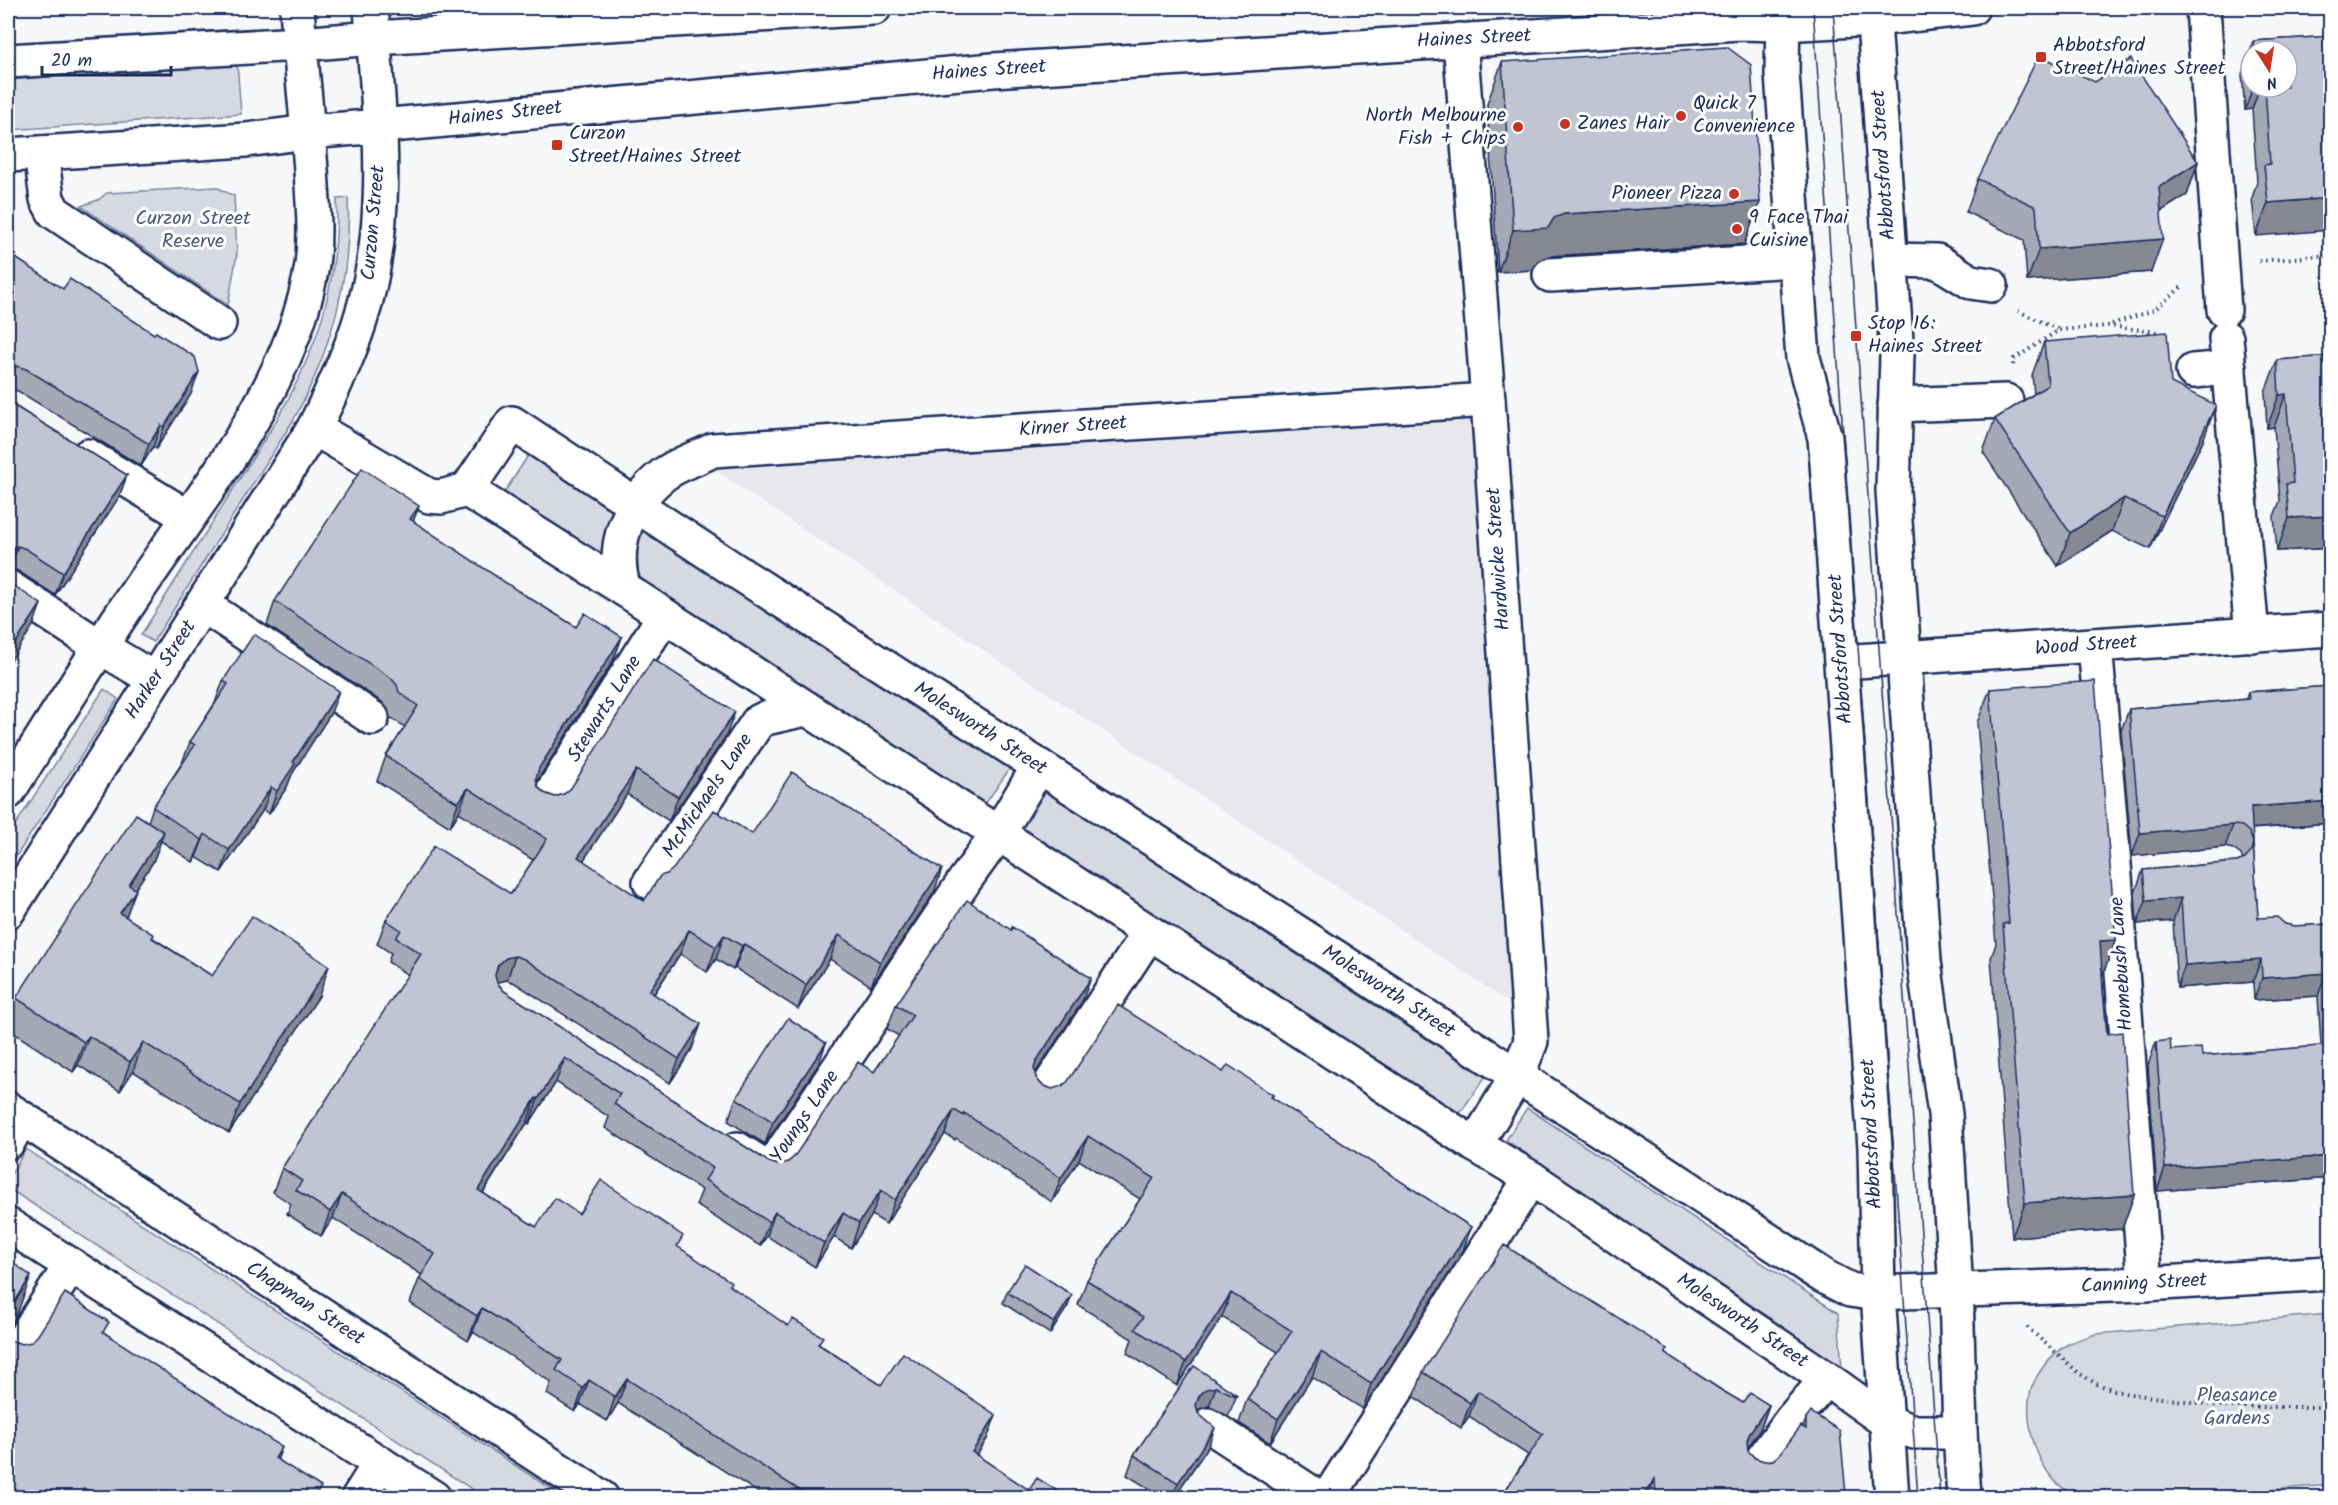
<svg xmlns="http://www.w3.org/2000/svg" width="2338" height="1505" font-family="Kalam,sans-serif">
<rect width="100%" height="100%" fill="#f6f7f9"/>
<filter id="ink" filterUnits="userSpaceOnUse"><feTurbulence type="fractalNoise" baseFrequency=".0167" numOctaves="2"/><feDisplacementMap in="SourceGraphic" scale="12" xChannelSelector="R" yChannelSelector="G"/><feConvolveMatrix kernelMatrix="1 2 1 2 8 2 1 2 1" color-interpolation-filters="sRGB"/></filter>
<g filter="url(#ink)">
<path fill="#e6e8ee" d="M1476,417L1513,1005L713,469Z"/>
<g fill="#d6d9e2" stroke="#7884a0" stroke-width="1.5">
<path d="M237,63L241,114L8,130V80Z"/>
<path d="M216,187L234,196L237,254L228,305L81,206L98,200L107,193Z"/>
<path d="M348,198C352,276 331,351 294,419L153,642L141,635L275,423C319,347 338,286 337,199Z"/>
<path d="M529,454L1011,767L983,807L502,496Z"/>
<path d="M104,689L118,699L8,869V836Z"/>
<path d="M1046,791L1485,1077L1458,1116L1021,829Z"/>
<path d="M1527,1108L1838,1313L1842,1369L1506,1140Z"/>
<path d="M26,1149L564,1497H484L8,1188V1179Z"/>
<path d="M2330,1314V1485C2263,1490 2195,1498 2126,1498C2113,1498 2094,1501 2081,1497C2043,1486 2026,1436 2029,1400C2031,1378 2051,1353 2070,1343C2078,1339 2088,1337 2096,1334Z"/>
</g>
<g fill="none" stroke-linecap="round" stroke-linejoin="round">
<g stroke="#1b2f5e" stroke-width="38">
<g id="minor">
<path d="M1783,8L1782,74L1803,358L1825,438L1827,463L1875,1148L1878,1293L1892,1498"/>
<path d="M1873,8L1897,355L1893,491L1924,961L1945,1114L1956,1291L1960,1432L1964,1498"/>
<path d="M2203,8L2224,310"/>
<path d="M374,38L874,8"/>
<path d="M1460,40L1488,400L1531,1041L1517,1076L1475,1145"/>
<path d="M8,61L300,44"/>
<path d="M380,126L993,70L1739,23L1782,24L1874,19L1972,8"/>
<path d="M41,153L47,199L54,212L219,323"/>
<path d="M8,155L246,140L308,132"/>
<path d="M1891,260L1937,261L1971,282L1991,285"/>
<path d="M1550,275L1795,260"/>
<path d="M2226,338L2252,635"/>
<path d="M2193,371L2229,368"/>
<path d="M1895,405L2006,401"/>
<path d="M314,428L429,496L441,497L467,490L624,589L1475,1145L1531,1178L1827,1379L1887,1422L1914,1432H1960"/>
<path d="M88,456L188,517"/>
<path d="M467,490L512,423L742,575L1337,958L1823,1276L1850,1290L1871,1293L2145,1284L2330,1273"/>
<path d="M8,587L99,646"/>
<path d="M624,589C610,545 628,503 663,475C677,464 698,458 713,450L1488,400"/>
<path d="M203,605L372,718"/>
<path d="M2095,645L2115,876L2145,1284"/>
<path d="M1842,662L2330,629"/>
<path d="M546,802L664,616"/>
<path d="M650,882L758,722L766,718L806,709"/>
<path d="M1044,1094L1149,933"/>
<path d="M8,1109L602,1498"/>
<path d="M8,1142L21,1118"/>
<path d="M737,1149L770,1170L965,880L998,834L1039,766"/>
<path d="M8,1225L434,1498"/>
<path d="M8,1364L71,1265"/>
<path d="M1208,1425L1319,1498"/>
<path d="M1756,1468L1792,1419L1827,1379"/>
<path d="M358,1498L380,1463"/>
<path d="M1328,1498L1531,1178"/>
</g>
</g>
<g stroke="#1b2f5e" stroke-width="38">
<g id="highway">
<path d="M300,44L374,38"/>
<path d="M308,132L380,126"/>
<path d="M99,646L154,679"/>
<path d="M8,792C51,724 93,656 138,590C204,493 294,383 312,265C316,233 313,202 311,170C307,116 301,62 297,8"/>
<path d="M8,911L314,428C331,394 347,360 359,324C393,222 379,112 371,8"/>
</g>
</g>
<g stroke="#1b2f5e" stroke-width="4" stroke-dasharray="1.5 4.5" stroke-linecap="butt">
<path d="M2259,261L2330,255"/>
<path d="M2018,311L2059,330"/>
<path d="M2112,324L2154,310L2183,286"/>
<path d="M2013,365L2014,359L2059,330L2108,326L2158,332L2163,337"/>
<path d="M2027,1327L2080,1374L2097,1384L2123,1393L2229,1407H2330"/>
</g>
<use href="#minor" stroke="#fff" stroke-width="33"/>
<use href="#highway" stroke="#fff" stroke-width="33"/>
<g stroke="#1b2f5e" stroke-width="1.5">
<path d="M1813,8L1918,1498"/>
<path d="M1833,8L1940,1498"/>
</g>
</g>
<g fill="#a5a9b5" stroke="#1b2f5e" stroke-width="1.5" fill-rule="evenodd">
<path d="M2331,36L2256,236L2252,198L2257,182L2252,109L2245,110L2242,74L2254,41ZM2251,51H2287V87H2251Z"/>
<path d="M1502,62L1760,202L1744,244L1549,256L1539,260L1532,270L1498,272L1487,104Z"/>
<path d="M2198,162L2187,195L2161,211L2151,272L2027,281L2024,240L1966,212L1978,179Z"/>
<path d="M8,253L191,394L156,449L153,447L141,466L18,391L8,388Z"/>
<path d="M2044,342L2171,383L2204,438L2150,549L2112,531L2058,566L1983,452L1995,419L2034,394L2032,375Z"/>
<path d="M2331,356V548L2277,551L2274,516L2280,501L2274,427L2267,428L2265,392L2277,360Z"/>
<path d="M8,402L127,475L119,497L55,595L18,571L10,568L8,569Z"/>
<path d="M413,521L518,591L576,627L622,637L613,661L537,781L538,787L544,793L555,797L564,794L726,736L669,821L627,794L583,861L644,901L667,874L752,834L934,893L871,986L830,959L798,1009L735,968L733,970L716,959L707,972L680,954L654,994L692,1049L670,1083L515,983L507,980L497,982L504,991L769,1162L778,1165L788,1162L794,1157L874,1072L899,1036L887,1029L896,1005L1082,1002L1035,1073L1036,1078L1042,1085L1052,1089L1223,1072L1273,1095L1272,1098L1471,1227L1463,1251L1363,1409L1312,1377L1270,1443L1239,1423L1247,1399L1278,1352L1222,1317L1177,1386L1127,1353L1132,1339L1078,1305L1087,1280L1140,1199L1079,1160L1052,1202L956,1138L955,1140L945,1134L886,1224L872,1215L851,1248L834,1237L815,1267L767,1236L760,1246L696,1205L702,1190L605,1128L609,1117L556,1082L529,1124L527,1123L483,1193L536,1227L579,1214L679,1248L729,1286L788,1326L820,1345L881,1385L987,1439L977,1455L1029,1490L1067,1497H765L618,1403L607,1421L580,1404L575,1412L547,1394L551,1382L473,1332L468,1341L410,1303L419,1279L422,1275L333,1218L321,1236L287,1214L291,1204L273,1192L282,1168L408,975L388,962L391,953L377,944L386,920L511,894L533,860L459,812L450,827L377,781L386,756L405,727L390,717L388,709L382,702L267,625L275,601Z"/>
<path d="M223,681L331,713L292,774L287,787L269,814L263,810L221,872L196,857L193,862L161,841L153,862L135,889L126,917L153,938L212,976L319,996L229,1133L133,1071L120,1091L78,1065L73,1072L8,1029V1022L16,998L148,822L153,807L182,763L190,742L215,703Z"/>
<path d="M2331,686V823L2252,829L2258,918L2294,926L2331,924V1178L2157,1191L2148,1065L2156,1042L2171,1050L2202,1056L2321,1046L2318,996L2254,1000L2253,982L2177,988L2173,921L2137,924L2135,893L2143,870L2237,862L2243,860L2241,855L2233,849L2225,847L2132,856L2121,731L2129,709L2246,699L2248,692Z"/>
<path d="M1990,689L2116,940L2103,974H2102L2107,1034L2134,1195L2122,1229L2012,1237L1991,958L1996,944L1977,723Z"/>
<path d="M826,1043L818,1065L765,1144L728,1121L736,1098Z"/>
<path d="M1007,1292L1068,1306L1050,1334L1003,1303Z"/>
<path d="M105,1333L277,1459L317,1497H8L12,1341L22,1344Z"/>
<path d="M1667,1349L1666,1354L1721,1390L1743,1403L1769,1405L1760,1430L1748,1448V1451L1755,1458L1764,1461L1773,1460L1780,1454L1803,1427L1806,1419L1845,1497H1501L1528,1455L1469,1416L1461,1428L1414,1397L1423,1372Z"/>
<path d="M1194,1366L1237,1395L1228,1416L1209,1406L1199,1409L1198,1410L1208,1447L1174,1497H1162L1127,1475L1134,1455Z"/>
</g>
<g fill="#868994" stroke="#1b2f5e" stroke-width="1.5">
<path d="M2253,87H2260L2252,109L2245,110Z"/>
<path d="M2198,162L2187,195L2147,220L2159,187Z"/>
<path d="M2331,198V230L2256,236L2268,203Z"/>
<path d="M1760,202L1744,244L1549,256L1539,260L1532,270L1498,272L1513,230L1564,214Z"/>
<path d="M2163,239L2151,272L2027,281L2039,249Z"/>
<path d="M16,366L8,388V368Z"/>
<path d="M199,372L191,394L156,449L164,427Z"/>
<path d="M2286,394L2274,427L2267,428L2279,395Z"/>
<path d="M2216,405L2204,438L2150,549L2162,516Z"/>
<path d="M161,425L153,447L141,466L149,444Z"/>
<path d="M127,475L119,497L55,595L63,573Z"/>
<path d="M2124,498L2112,531L2058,566L2070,533Z"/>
<path d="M419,506L410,530V519Z"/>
<path d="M2331,516V548L2277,551L2289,518Z"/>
<path d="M18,546L10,568L8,569V548Z"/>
<path d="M41,604L33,626L8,665V655Z"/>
<path d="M622,637L613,661L530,792L539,768Z"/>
<path d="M339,691L331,713L292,774L287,787L269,814L277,791L293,762Z"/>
<path d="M735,712L726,736L669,821L678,797Z"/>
<path d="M636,770L627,794L570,881L578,857Z"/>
<path d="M271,787L263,810L221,872L229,850Z"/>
<path d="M468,788L459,812L450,827L458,803Z"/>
<path d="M2331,801V823L2246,829L2251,807Z"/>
<path d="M2233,825L2225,847L2132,856L2140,833Z"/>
<path d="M164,832L153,862L119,914L129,885Z"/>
<path d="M205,834L196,857L193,862L202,840Z"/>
<path d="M942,869L934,893L871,986L880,962Z"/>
<path d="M136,890L125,919L120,913Z"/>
<path d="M2181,898L2173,921L2137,924L2146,901Z"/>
<path d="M689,930L680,954L640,1015L649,991Z"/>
<path d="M724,935L716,959L707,972L716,947Z"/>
<path d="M839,935L830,959L798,1009L806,985Z"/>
<path d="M2116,940L2103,974L2088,975L2100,941Z"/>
<path d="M744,944L735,968L733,970L742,946Z"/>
<path d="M515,956L507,980L497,982L489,989L498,965L506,958Z"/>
<path d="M2261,959L2253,982L2177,988L2185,965Z"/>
<path d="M329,966L319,996L229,1133L240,1104Z"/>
<path d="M2326,973L2318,996L2254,1000L2262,978Z"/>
<path d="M1091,978L1082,1002L1028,1084L1037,1060Z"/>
<path d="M701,1024L692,1049L670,1083L679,1059Z"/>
<path d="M89,1036L78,1065L73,1072L84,1042Z"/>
<path d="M143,1042L133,1071L120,1091L130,1062Z"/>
<path d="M826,1043L818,1065L765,1144L773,1122Z"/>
<path d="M565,1058L556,1082L529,1124L538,1099Z"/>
<path d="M536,1098L527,1123L469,1214L478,1190Z"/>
<path d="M954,1110L945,1134L886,1224L895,1200Z"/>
<path d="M1088,1136L1079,1160L1052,1202L1061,1178Z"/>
<path d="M2331,1156V1178L2157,1191L2165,1168Z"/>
<path d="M881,1190L872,1215L851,1248L859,1223Z"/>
<path d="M342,1194L333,1218L321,1236L330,1212Z"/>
<path d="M2134,1195L2122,1229L2012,1237L2025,1203Z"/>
<path d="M775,1212L767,1236L760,1246L769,1222Z"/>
<path d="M843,1213L834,1237L815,1267L824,1243Z"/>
<path d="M1471,1227L1463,1251L1363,1409L1371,1384Z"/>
<path d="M31,1276L17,1314L8,1330V1313Z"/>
<path d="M1231,1293L1222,1317L1177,1386L1186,1362Z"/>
<path d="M1072,1295L1068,1306L1050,1334L1054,1323Z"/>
<path d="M482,1308L473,1332L468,1341L477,1316Z"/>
<path d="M1321,1352L1312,1377L1270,1443L1278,1419Z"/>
<path d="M627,1379L618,1403L607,1421L615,1397Z"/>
<path d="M589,1380L580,1404L575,1412L583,1388Z"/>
<path d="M1216,1387L1209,1406L1199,1409L1192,1415L1199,1396L1206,1389Z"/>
<path d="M1478,1391L1469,1416L1461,1428L1470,1403Z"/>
<path d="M1769,1405L1760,1430L1741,1457L1750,1432Z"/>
<path d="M996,1415L987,1439L963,1476L972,1452Z"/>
<path d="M1215,1428L1208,1447L1174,1497H1172L1178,1483Z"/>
<path d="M282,1447L268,1486L275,1458Z"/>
<path d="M1655,1479L1648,1497H1642Z"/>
<path d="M1846,1494L1845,1497H1825V1496Z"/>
</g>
<g fill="#c0c4d3" stroke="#1b2f5e" stroke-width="1.5">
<path d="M2331,36V198L2268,203L2264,165L2270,164L2265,87H2287V51H2255L2254,41Z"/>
<path d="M1727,47L1751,65L1760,202L1564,214L1554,218L1548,228L1513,230L1502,62Z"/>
<path d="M2039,55L2095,82L2131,59L2198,162L2159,187L2163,239L2039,249L2036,207L1978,179Z"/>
<path d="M8,253L63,289L70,279L154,334L156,332L195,357L199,372L164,427L161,425L149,444L26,369L16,366L8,368Z"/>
<path d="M2167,332L2171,383L2216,405L2162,516L2124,498L2070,533L1995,419L2048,385L2044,342Z"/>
<path d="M2331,356V516L2289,518L2286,484L2293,483L2286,394L2279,395L2277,360Z"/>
<path d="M8,402L127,475L63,573L26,549L18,546L8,548Z"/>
<path d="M362,468L419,506L410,519L518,591L576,627L585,613L622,637L539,768L536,778L538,787L544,793L555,797L564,794L571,788L653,659L735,712L678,797L636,770L578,857L644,901L660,876L667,874L674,868L714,810L752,834L792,772L942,869L880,962L839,935L806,985L744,944L742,946L724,935L716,947L689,930L649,991L701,1024L679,1059L524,959L515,956L506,958L498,965L495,975L497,983L504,991L769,1162L778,1165L788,1162L794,1157L858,1062L874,1072L913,1015L896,1005L967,900L1011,930L1012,927L1091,978L1037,1060L1034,1068L1036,1078L1042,1085L1052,1089L1062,1086L1068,1081L1118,1005L1223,1072L1228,1065L1273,1095L1271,1097L1471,1227L1371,1384L1321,1352L1278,1419L1247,1399L1292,1331L1231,1293L1186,1362L1135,1329L1143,1317L1087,1280L1154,1178L1088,1136L1061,1178L964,1113V1116L954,1110L895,1200L881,1190L859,1223L843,1213L824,1243L775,1212L769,1222L705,1180L713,1168L614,1104L620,1094L565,1058L538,1099L536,1098L478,1190L536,1227L555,1198L579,1214L601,1180L683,1236L677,1246L731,1282L729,1285L788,1326L793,1319L823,1337L818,1344L881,1385L903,1353L996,1415L972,1452L1029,1490L1037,1478L1067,1497H806L807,1495L627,1379L615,1397L589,1380L583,1388L556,1370L562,1360L482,1308L477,1316L419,1279L435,1254L342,1194L330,1212L296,1190L302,1181L282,1168L421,954L396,938L401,930L386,920L434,846L511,894L547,839L468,788L458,803L386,756L418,706L399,692L397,685L391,678L275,601Z"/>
<path d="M8,582L41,604L8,655Z"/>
<path d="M254,634L339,691L293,762L295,764L277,791L271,787L229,850L205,834L202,840L153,807L195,745L190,742L228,684L223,681Z"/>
<path d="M2095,681L2116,940L2100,941L2103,990L2107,1034L2122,1032L2134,1195L2025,1203L2003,924L2009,923L1990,689Z"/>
<path d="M2331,686V801L2251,807L2253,842L2249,832L2242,826L2233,825L2140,833L2129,709L2249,699L2248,692Z"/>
<path d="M136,814L164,832L129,885L136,890L120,913L154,935L152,938L212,976L252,916L329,966L240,1104L143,1042L130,1062L89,1036L84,1042L16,998Z"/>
<path d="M2253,842L2258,918L2277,917L2285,924L2294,926L2331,924V1035L2326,973L2262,978L2261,959L2185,965L2181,898L2146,901L2143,870L2237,862L2245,859L2251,852Z"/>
<path d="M788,1018L826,1043L773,1122L736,1098Z"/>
<path d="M2170,1040L2171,1050L2201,1048L2202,1056L2331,1045V1156L2165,1168L2156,1042Z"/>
<path d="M1504,1245L1667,1349L1665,1353L1721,1390L1743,1403L1750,1393L1769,1405L1750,1432L1747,1440L1748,1451L1755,1458L1764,1461L1773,1460L1780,1454L1801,1426L1806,1429V1419L1811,1412L1840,1431L1846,1494L1825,1496L1826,1497H1656L1655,1479L1642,1497H1501L1543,1434L1478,1391L1470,1403L1423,1372Z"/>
<path d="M8,1259L31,1276L8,1313Z"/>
<path d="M1025,1264L1072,1295L1054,1323L1007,1292Z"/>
<path d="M65,1293L109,1322L103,1332L282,1447L275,1458L321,1487L314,1497H99L84,1488L78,1497H8V1336L12,1341L22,1344L31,1342L38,1335Z"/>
<path d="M1194,1366L1237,1395L1236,1396L1216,1387L1206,1389L1199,1396L1196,1405L1198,1413L1215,1428L1178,1483L1134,1455Z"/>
</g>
</g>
<g fill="#c8321e" stroke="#fff" stroke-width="2">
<rect x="2035" y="51" width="12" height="12" rx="3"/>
<circle cx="1681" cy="116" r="6"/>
<circle cx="1565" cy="124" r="6"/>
<circle cx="1518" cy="127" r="6"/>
<rect x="551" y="139" width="12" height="12" rx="3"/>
<circle cx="1734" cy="194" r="6"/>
<circle cx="1737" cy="229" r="6"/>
<rect x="1850" y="330" width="12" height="12" rx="3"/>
</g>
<g text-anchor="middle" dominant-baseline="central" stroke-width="6" stroke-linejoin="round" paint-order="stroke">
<g font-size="20" fill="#1b2f5e" stroke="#fff">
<text transform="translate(1474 39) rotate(-3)">Haines Street</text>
<text transform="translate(989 71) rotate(-4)">Haines Street</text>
<text transform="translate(505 114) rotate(-6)">Haines Street</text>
<text transform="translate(1884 165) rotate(-94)">Abbotsford Street</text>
<text transform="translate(374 223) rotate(-85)">Curzon Street</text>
<text transform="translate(1073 427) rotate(-4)">Kirner Street</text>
<text transform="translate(1499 559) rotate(-94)">Hardwicke Street</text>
<text transform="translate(2086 646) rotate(-4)">Wood Street</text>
<text transform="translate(1841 649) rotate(-94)">Abbotsford Street</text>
<text transform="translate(161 670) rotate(-57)">Harker Street</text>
<text transform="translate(605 709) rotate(-58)">Stewarts Lane</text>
<text transform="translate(980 729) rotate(33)">Molesworth Street</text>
<text transform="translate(708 796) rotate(-56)">McMichaels Lane</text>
<text transform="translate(2122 964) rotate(-94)">Homebush Lane</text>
<text transform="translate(1388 992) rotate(33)">Molesworth Street</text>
<text transform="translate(805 1117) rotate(-56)">Youngs Lane</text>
<text transform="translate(1872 1134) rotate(-93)">Abbotsford Street</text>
<text transform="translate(2144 1284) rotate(-3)">Canning Street</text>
<text transform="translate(305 1304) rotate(33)">Chapman Street</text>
<text transform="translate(1742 1321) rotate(34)">Molesworth Street</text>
</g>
<g font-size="20" fill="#1b2f5e" stroke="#fff" text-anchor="start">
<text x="2053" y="46">Abbotsford<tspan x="2053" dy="23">Street/Haines Street</tspan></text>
<text x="1693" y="104">Quick 7<tspan x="1693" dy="23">Convenience</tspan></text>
<text x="1506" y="116" text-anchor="end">North Melbourne<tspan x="1506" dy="23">Fish + Chips</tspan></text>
<text x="1577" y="124">Zanes Hair</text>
<text x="569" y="134">Curzon<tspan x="569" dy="23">Street/Haines Street</tspan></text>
<text x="1722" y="194" text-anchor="end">Pioneer Pizza</text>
<text x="1749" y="218">9 Face Thai<tspan x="1749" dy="23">Cuisine</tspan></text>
<text x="1868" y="324">Stop 16:<tspan x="1868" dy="23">Haines Street</tspan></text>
</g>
<g font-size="20" fill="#4a5a7f" stroke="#fff">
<text x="193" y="219">Curzon Street<tspan x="193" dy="23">Reserve</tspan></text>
<text x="2237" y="1396">Pleasance<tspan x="2237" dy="23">Gardens</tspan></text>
</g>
</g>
<rect width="2338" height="1505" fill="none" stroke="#fff" stroke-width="30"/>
<rect x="15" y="15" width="2308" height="1475" fill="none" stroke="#1b2f5e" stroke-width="2" filter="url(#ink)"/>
<g transform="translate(2269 69) rotate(168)"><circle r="28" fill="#ffffff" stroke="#a4acbf" stroke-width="1.5"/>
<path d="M0-4.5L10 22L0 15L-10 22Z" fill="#c8321e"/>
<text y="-9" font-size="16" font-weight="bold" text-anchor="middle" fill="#1b2f5e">N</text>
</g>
<path d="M42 66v9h129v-9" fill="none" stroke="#1b2f5e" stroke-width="3"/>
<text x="51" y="66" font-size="18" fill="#1b2f5e" stroke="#ffffff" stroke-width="4.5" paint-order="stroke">20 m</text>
</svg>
